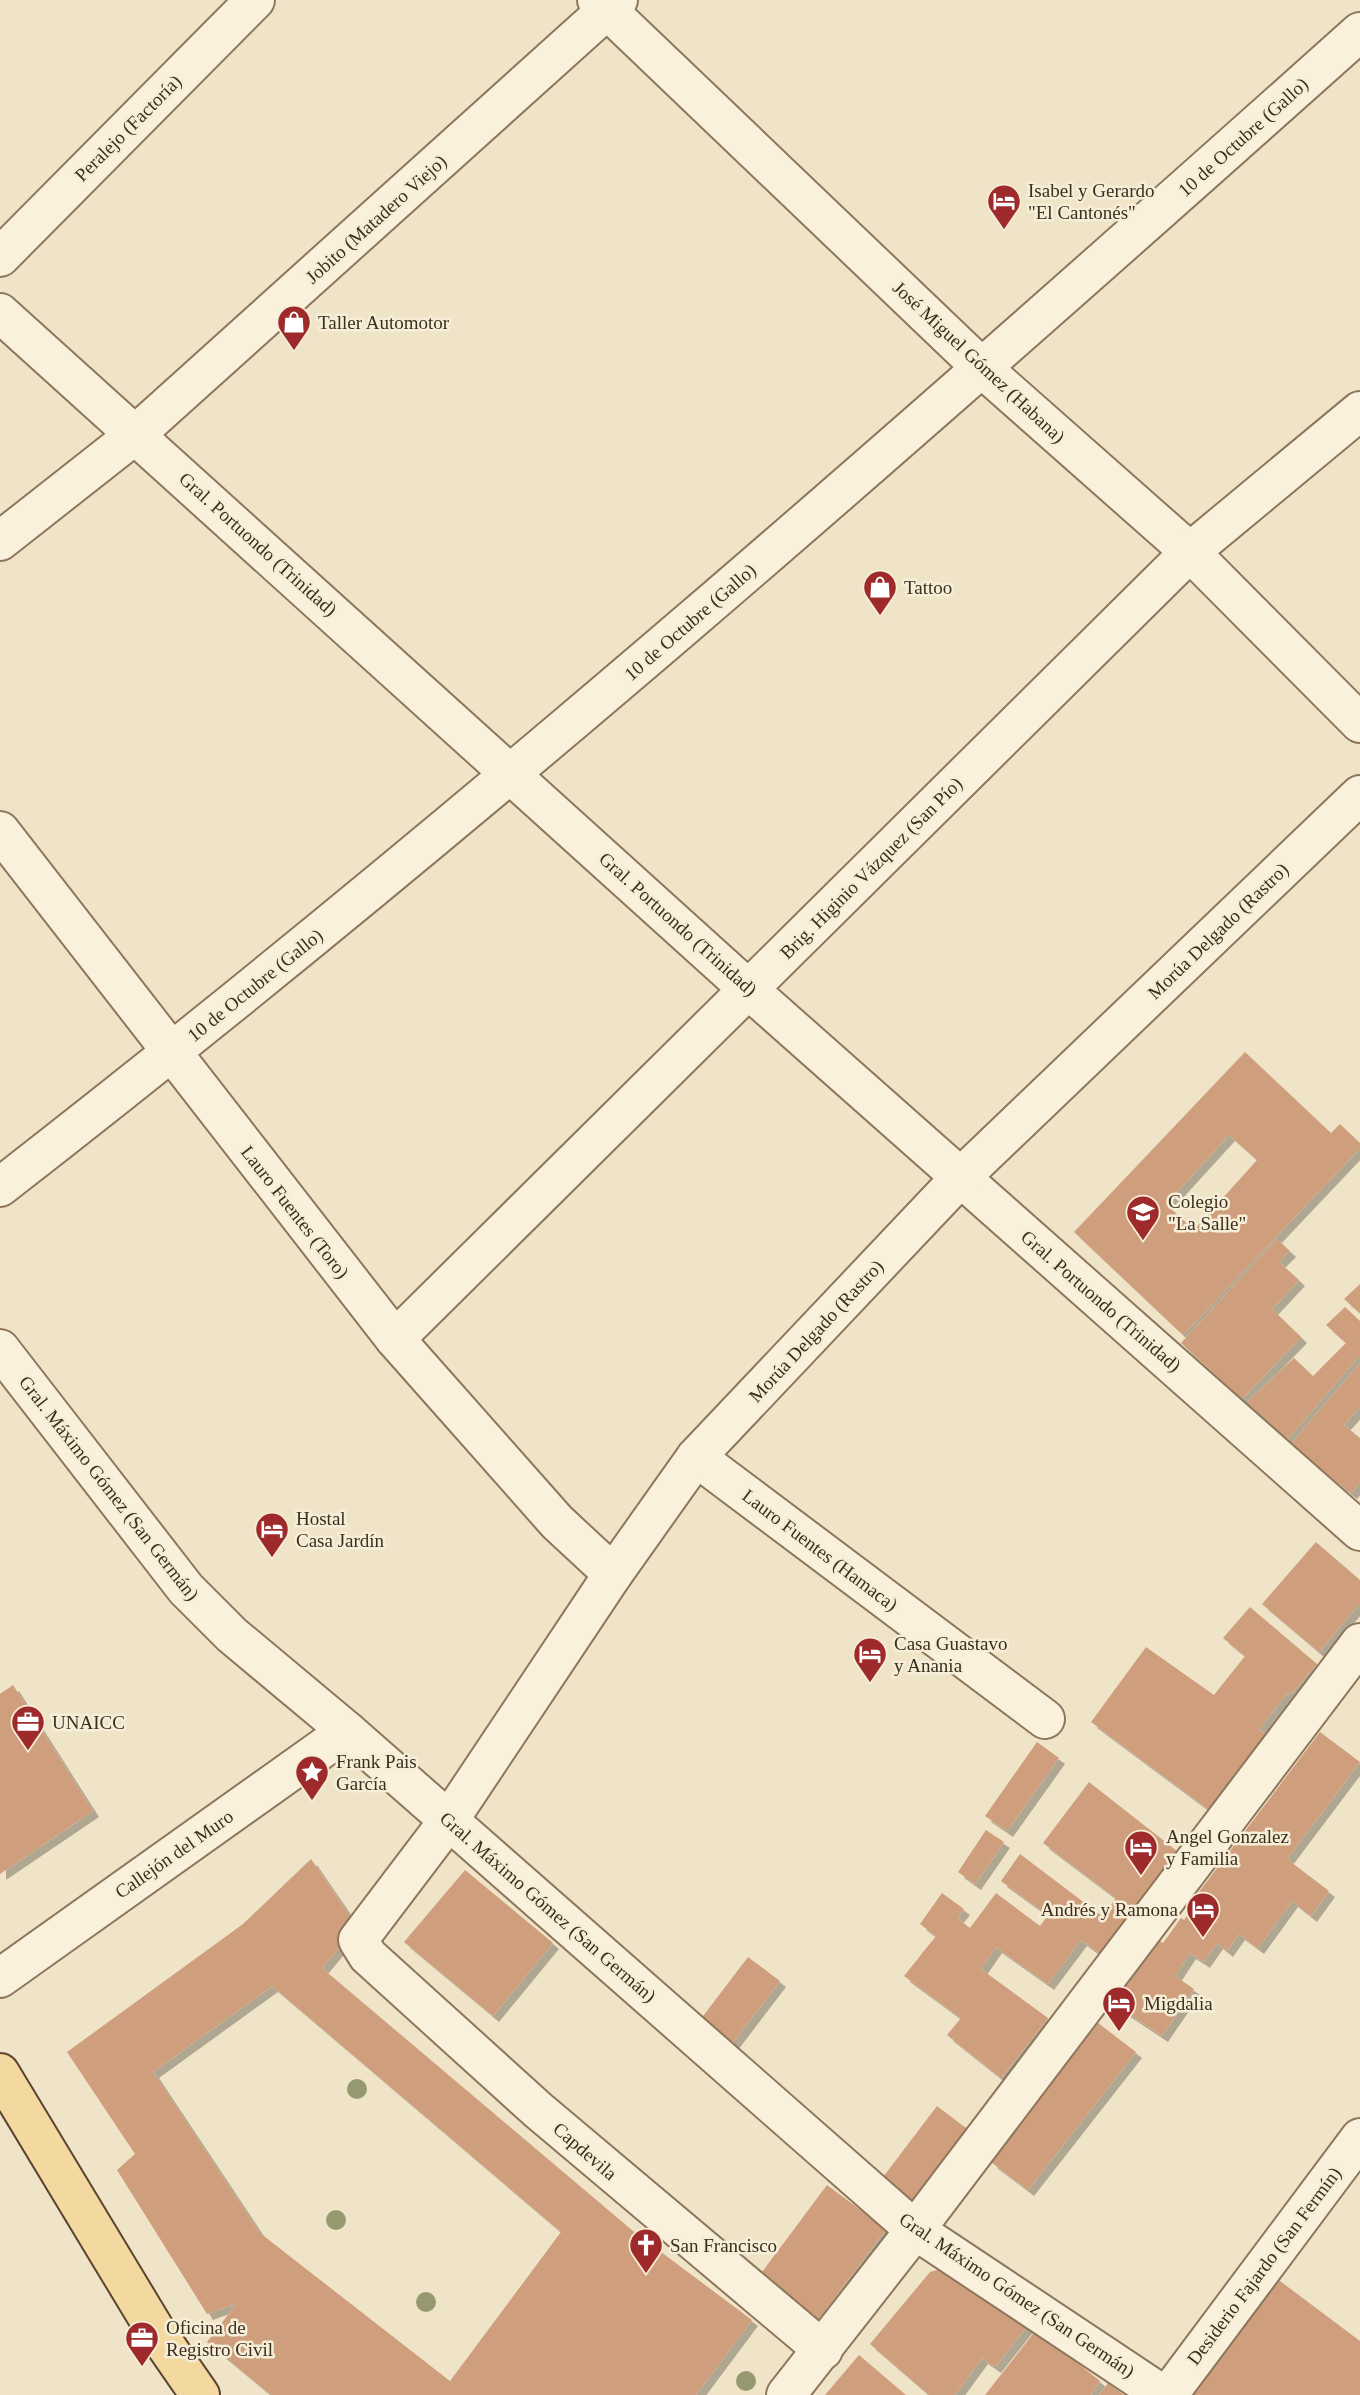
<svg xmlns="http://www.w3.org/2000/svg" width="1360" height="2395" font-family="'Times New Roman',serif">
<defs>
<filter id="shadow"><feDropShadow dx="6" dy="6" stdDeviation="0" flood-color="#0004"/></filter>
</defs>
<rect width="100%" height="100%" fill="#f0e4c8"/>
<g fill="#cf9f7d" fill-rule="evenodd" filter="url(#shadow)">
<path d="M1245,1052L1331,1133L1340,1124L1360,1143V1148L1183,1335L1074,1232ZM1229,1135L1257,1160L1194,1230L1166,1204Z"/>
<path d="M1277,1239L1290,1251L1279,1262L1299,1280L1272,1309L1301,1337L1242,1399L1181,1343Z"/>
<path d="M1360,1284V1313L1344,1299Z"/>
<path d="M1345,1307L1360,1321V1355L1288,1439L1244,1405L1294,1358L1313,1376L1346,1343L1326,1325Z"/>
<path d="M1360,1363V1407L1344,1425L1360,1438V1483L1351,1493L1289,1446Z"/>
<path d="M1316,1542L1360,1580V1603L1319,1652L1262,1604Z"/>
<path d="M1250,1607L1317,1664L1290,1695L1287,1693L1259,1730L1268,1736L1212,1812L1091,1722L1146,1647L1214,1695L1245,1656L1223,1638Z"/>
<path d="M13,1685L93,1811L0,1874V1694Z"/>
<path d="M1320,1732L1360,1762L1287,1859L1329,1891L1311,1916L1292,1901L1258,1948L1239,1934L1227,1951L1217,1943L1204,1962L1190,1953L1175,1976L1194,1989L1162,2036L1111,2002L1155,1938L1163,1943L1181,1918L1184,1920L1196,1903L1192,1901Z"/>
<path d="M1037,1742L1059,1758L1007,1831L985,1816Z"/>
<path d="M1089,1782L1177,1851L1100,1954L1081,1940L1048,1984L996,1947L981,1969L1048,2018L1001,2078L947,2035L961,2018L904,1976L936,1936L920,1924L942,1893L964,1909L957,1918L970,1928L996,1893L1040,1926L1048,1915L1001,1881L1020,1854L1102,1916L1116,1898L1043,1843Z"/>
<path d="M986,1830L1004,1842L975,1884L958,1872Z"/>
<path d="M311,1859L357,1926L322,1968L633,2231L752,2320L696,2395H271L207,2342L237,2303L207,2314L117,2170L135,2154L67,2052L243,1924ZM272,1986L561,2232L450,2381L260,2233L153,2072Z"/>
<path d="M465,1870L553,1943L493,2016L404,1942Z"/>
<path d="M748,1957L780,1981L732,2044L700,2020Z"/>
<path d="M1098,2023L1136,2052L1028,2190L991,2162Z"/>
<path d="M937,2106L970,2131L914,2205L880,2181Z"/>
<path d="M827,2185L886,2229L818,2320L759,2276Z"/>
<path d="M952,2266L1029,2324L995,2367L982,2358L955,2395H929L870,2344L930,2272Z"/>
<path d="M1272,2275L1360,2341V2395H1192L1186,2390Z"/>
<path d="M1036,2330L1100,2381L1091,2395H985Z"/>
<path d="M859,2355L906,2395H825Z"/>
<path d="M1108,2383L1124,2395H1099Z"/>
</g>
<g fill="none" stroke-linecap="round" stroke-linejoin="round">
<g stroke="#8d765c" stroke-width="42">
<g id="minor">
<path d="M597,0L983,369L1190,552L1360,723"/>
<path d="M0,257L255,0"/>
<path d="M0,313L748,989L1360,1531"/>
<path d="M0,541L136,434L618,0"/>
<path d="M0,831L395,1339L557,1522L613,1574"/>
<path d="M0,1187C470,822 916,429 1360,32"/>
<path d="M395,1339L1190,552L1360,411"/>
<path d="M0,1349L186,1589L232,1635L347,1731L915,2230L1163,2395"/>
<path d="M696,1457L1045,1719"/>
<path d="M0,1978L347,1731"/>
<path d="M823,2350L538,2110L368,1956L358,1940L449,1820L613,1574L696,1457L961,1177L1360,795"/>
<path d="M786,2395L915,2230L1360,1643"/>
<path d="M1168,2395L1360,2138"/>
</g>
</g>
<g stroke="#5b4430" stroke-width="42">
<path id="major" d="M0,2073L157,2333L200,2395"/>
</g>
<use href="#minor" stroke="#faf1dc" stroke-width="38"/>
<use href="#major" stroke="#f3d9a0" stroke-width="38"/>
</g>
<g fill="#96986f">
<circle cx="357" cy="2089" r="10"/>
<circle cx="336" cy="2220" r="10"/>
<circle cx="426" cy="2302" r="10"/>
<circle cx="746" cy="2381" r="10"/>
</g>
<defs>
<g id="hotel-pin" transform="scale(1.75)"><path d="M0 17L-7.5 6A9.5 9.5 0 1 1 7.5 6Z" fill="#9e2a2b" stroke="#f7eed8"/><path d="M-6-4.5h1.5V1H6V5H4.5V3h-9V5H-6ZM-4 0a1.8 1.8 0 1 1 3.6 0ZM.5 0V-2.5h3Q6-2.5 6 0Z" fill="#fff"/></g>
<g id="shop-pin" transform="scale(1.75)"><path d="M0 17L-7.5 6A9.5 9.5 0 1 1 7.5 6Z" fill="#9e2a2b" stroke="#f7eed8"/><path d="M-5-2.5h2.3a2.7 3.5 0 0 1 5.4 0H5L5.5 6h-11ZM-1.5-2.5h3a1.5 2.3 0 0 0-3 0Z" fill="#fff"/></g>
<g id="school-pin" transform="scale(1.75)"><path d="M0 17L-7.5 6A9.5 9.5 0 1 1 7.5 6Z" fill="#9e2a2b" stroke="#f7eed8"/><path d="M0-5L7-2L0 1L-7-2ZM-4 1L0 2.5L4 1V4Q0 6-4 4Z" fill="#fff"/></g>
<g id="office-pin" transform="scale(1.75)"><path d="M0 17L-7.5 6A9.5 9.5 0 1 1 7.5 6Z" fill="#9e2a2b" stroke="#f7eed8"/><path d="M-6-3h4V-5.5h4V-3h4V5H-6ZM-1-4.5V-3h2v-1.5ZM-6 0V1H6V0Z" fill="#fff"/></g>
<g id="sight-pin" transform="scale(1.75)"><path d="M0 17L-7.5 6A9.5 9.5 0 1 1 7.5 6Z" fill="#9e2a2b" stroke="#f7eed8"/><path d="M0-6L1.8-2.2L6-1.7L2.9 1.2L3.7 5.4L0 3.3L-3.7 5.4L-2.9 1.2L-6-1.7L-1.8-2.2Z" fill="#fff"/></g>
<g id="church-pin" transform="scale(1.75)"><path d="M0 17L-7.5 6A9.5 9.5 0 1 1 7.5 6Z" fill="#9e2a2b" stroke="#f7eed8"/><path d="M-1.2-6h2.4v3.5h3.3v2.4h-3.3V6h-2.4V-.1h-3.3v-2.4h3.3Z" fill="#fff"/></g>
</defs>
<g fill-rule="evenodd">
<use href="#hotel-pin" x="1004" y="201"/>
<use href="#shop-pin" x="294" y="322"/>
<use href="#shop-pin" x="880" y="587"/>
<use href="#school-pin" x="1143" y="1212"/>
<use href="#hotel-pin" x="272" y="1529"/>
<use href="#hotel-pin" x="870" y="1654"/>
<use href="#office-pin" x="28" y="1722"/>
<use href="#sight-pin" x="312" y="1772"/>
<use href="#hotel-pin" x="1141" y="1847"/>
<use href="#hotel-pin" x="1203" y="1909"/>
<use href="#hotel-pin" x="1119" y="2003"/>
<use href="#church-pin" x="646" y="2245"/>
<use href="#office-pin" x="142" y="2338"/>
</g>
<g text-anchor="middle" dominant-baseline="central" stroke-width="5" stroke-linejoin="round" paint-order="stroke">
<g font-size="19" fill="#3d2e20" stroke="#f7eed8">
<text transform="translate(128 128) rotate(-45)">Peralejo (Factoría)</text>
<text transform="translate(1243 137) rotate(-42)">10 de Octubre (Gallo)</text>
<text transform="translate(376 219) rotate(-42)">Jobito (Matadero Viejo)</text>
<text transform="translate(979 362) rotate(43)">José Miguel Gómez (Habana)</text>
<text transform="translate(258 544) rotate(42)">Gral. Portuondo (Trinidad)</text>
<text transform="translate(690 622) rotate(-41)">10 de Octubre (Gallo)</text>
<text transform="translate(871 868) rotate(-45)">Brig. Higinio Vázquez (San Pío)</text>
<text transform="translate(678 924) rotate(42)">Gral. Portuondo (Trinidad)</text>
<text transform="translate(1218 931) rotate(-44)">Morúa Delgado (Rastro)</text>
<text transform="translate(255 985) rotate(-39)">10 de Octubre (Gallo)</text>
<text transform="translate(295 1212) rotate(52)">Lauro Fuentes (Toro)</text>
<text transform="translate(1101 1301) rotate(41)">Gral. Portuondo (Trinidad)</text>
<text transform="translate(816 1331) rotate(-47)">Morúa Delgado (Rastro)</text>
<text transform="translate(109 1488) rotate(52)">Gral. Máximo Gómez (San Germán)</text>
<text transform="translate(820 1550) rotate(37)">Lauro Fuentes (Hamaca)</text>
<text transform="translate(174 1854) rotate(-35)">Callejón del Muro</text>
<text transform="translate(548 1907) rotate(41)">Gral. Máximo Gómez (San Germán)</text>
<text transform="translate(585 2151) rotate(41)">Capdevila</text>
<text transform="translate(1264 2266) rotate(-53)">Desiderio Fajardo (San Fermín)</text>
<text transform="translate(1017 2295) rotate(34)">Gral. Máximo Gómez (San Germán)</text>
</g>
<g font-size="19" fill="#3d2e20" stroke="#f7eed8" text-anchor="start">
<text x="1028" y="190">Isabel y Gerardo<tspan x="1028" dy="22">"El Cantonés"</tspan></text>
<text x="318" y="322">Taller Automotor</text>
<text x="904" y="587">Tattoo</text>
<text x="1168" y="1201">Colegio<tspan x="1168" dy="22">"La Salle"</tspan></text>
<text x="296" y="1518">Hostal<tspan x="296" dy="22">Casa Jardín</tspan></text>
<text x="894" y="1643">Casa Guastavo<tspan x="894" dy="22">y Anania</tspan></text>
<text x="52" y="1722">UNAICC</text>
<text x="336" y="1761">Frank Pais<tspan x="336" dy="22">García</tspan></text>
<text x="1166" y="1836">Angel Gonzalez<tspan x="1166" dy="22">y Familia</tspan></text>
<text x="1178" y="1909" text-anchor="end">Andrés y Ramona</text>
<text x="1144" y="2003">Migdalia</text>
<text x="670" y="2245">San Francisco</text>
<text x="166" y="2327">Oficina de<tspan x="166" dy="22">Registro Civil</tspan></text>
</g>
</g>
</svg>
